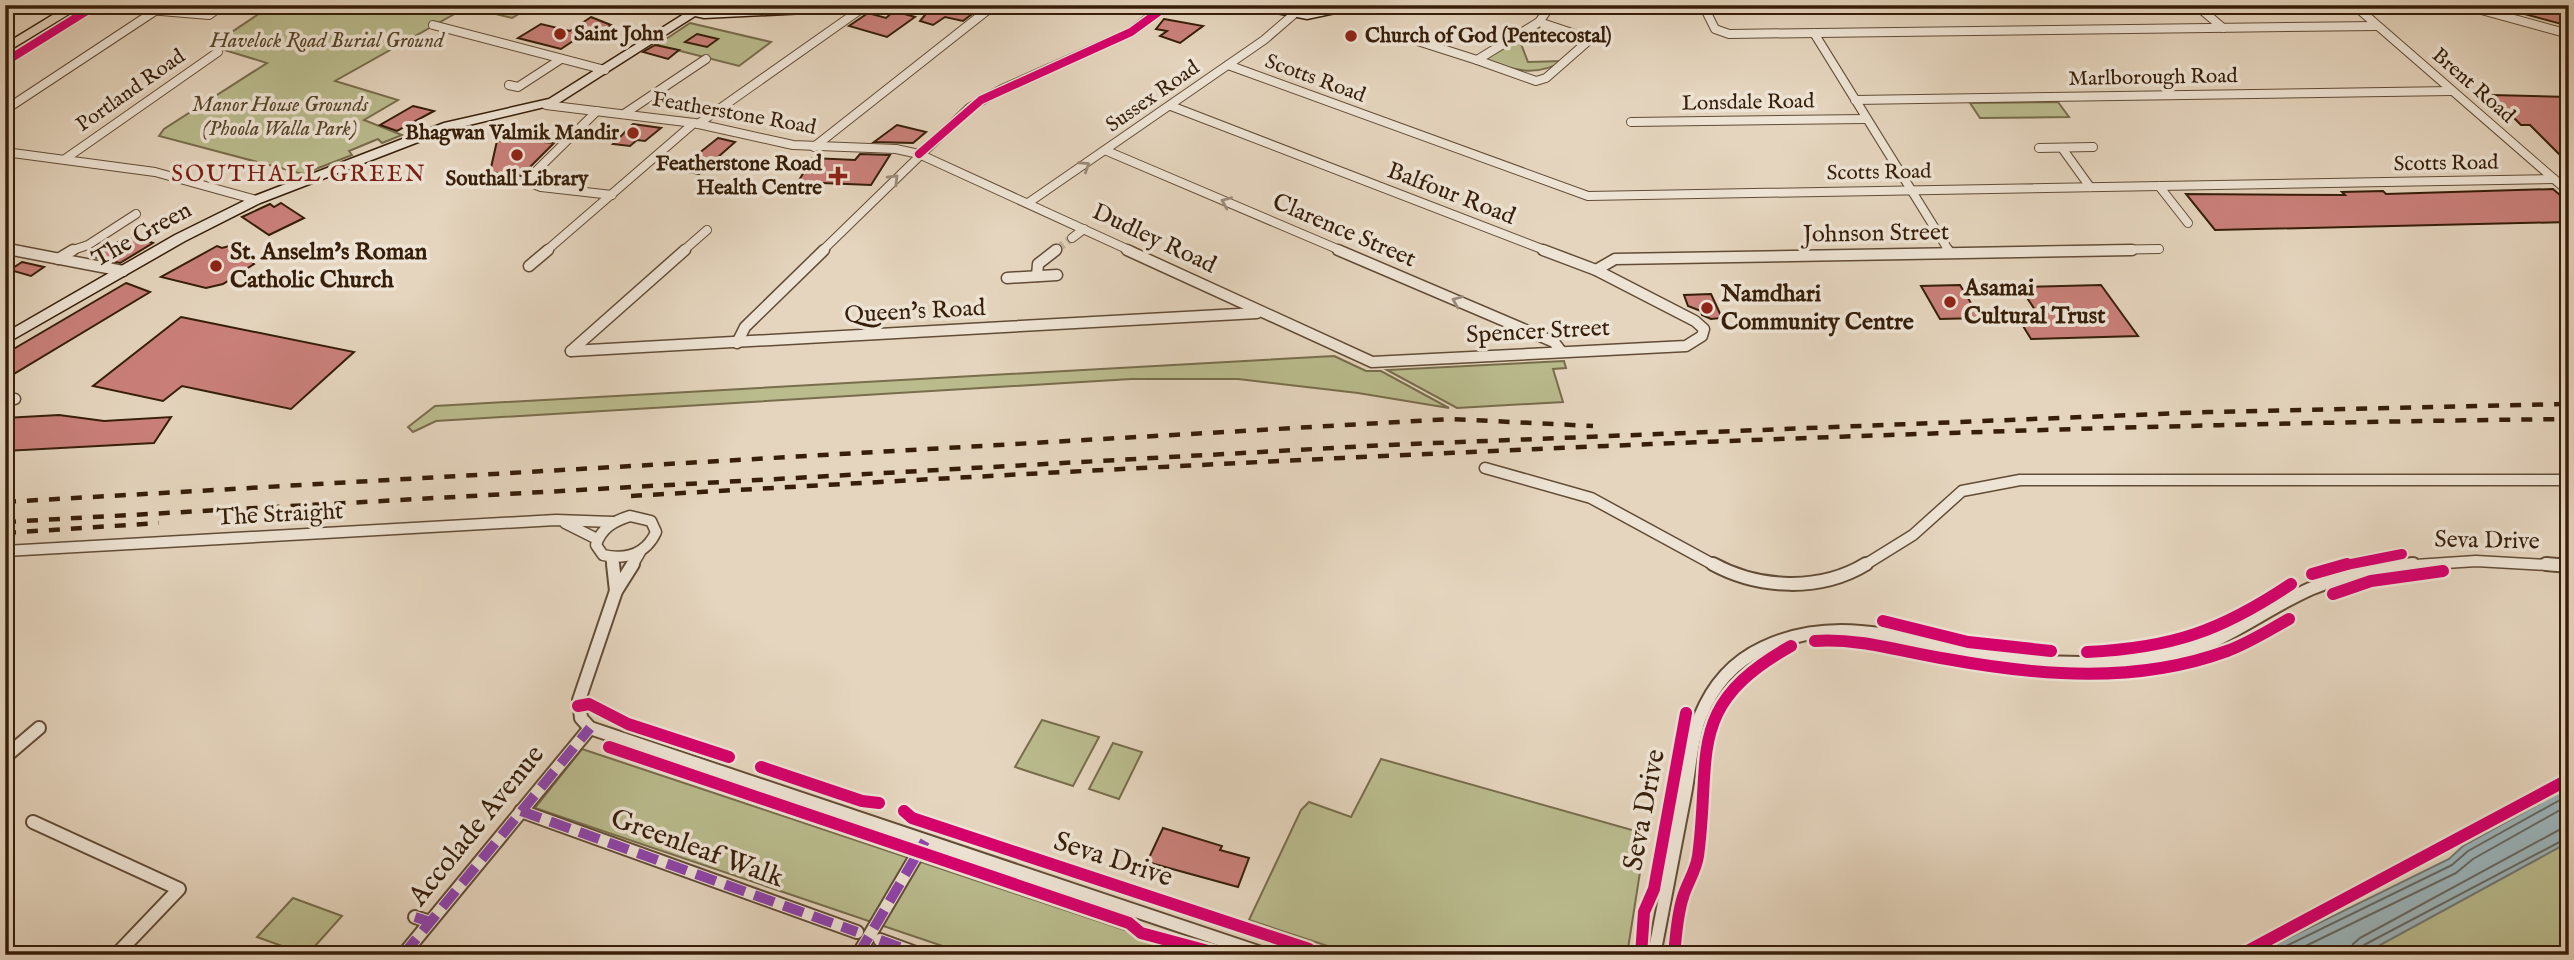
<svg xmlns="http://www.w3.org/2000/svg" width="2574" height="960" font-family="'IM FELL English',serif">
<rect width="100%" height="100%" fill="#e5d5be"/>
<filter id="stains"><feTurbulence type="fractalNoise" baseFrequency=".00286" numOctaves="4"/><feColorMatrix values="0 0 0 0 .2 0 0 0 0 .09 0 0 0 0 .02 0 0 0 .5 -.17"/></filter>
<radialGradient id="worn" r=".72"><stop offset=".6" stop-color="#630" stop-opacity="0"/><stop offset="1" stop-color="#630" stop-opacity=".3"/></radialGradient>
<g fill="#babc8e" stroke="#786d4c" stroke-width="2">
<path d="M272,5H534L512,18L467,7L335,81L398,100L364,120L402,135L382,143L378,139L349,151L352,155L303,174L159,136L164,129L267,63L211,46Z"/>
<path d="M690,23L771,42L739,66L657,45Z"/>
<path d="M1541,27L1550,29L1541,38L1542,43L1521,44L1528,62L1564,61C1536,77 1513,71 1485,59Z"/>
<path d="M2058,102L2069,117L1980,118L1970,103Z"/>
<path d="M1334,356L1366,371H1381L1449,408L1358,393L1238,379H1131L436,421L413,432L408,427L435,406Z"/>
<path d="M1564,361L1566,368L1553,369L1563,402L1457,408L1387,370Z"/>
<path d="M1042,720L1099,737L1073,786L1015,767Z"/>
<path d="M1113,743L1142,752L1119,799L1089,789Z"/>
<path d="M582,749L1200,955H969L535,808Z"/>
<path d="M1381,759L1646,834L1627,955H1355L1249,920L1301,810L1309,802L1351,817Z"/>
<path d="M2569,832V955H2361Z"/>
<path d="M293,898L342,916L307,955L257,937Z"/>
</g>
<path fill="#9bb6bd" stroke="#737975" stroke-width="2" d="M2569,787V842L2362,955H2254L2449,859L2463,846Z"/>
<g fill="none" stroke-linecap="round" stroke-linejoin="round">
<g stroke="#686a63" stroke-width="2">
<path d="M2268,955L2452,865L2468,851L2569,795"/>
<path d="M2287,955L2456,873L2473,859L2569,805"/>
<path d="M2351,955L2353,944L2360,938L2559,830L2569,828"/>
<path d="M2360,955L2364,945L2569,837"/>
</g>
</g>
<g fill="#ca807a" stroke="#361e09" stroke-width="2">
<path d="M2506,5H2569V26L2506,9Z"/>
<path d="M960,7L976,11L963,21L945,17L933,25L920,21L929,10Z"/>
<path d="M894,11L915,17L887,37L849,26L868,13L886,18Z"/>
<path d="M591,17L611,25L585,41L576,39L561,49L518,38L541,24L570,31Z"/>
<path d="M1164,19L1203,26L1180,43L1160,36L1167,31L1156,29Z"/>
<path d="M697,34L718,39L707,47L685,42Z"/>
<path d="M655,45L679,50L668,59L643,52Z"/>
<path d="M2491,95L2569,97V164L2530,125H2521Z"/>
<path d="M413,106L434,111L397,131L380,125Z"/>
<path d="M633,124L661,128L645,141L637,140L630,146L613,144Z"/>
<path d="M897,125L926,132L913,143L874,142Z"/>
<path d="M718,138L735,142L699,174L678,170Z"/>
<path d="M514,139L554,143L521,176L490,172L497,141Z"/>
<path d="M860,154L890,155L871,185L798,182L812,158L855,160Z"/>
<path d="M2553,189L2569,203V222L2215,230L2186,194L2345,195L2342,192L2383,191L2386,194Z"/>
<path d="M281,203L304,218L269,235L242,217L270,204L274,207Z"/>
<path d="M138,237L153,243L120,263L94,257L120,241Z"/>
<path d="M237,244L254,264L223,284L206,288L161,277L217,246L222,248Z"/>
<path d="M22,262L44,267L31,276L10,270Z"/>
<path d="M126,283L150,292L12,375L5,371V354Z"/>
<path d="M1960,285L1980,318L1940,319L1921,286Z"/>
<path d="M2101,285L2138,336L2031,339L2017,316H2039L2020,287Z"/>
<path d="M1711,294L1722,318L1711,319L1702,315L1701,311L1688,306L1684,295Z"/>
<path d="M181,317L354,352L291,409L182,386L163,401L93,386Z"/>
<path d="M59,415L104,421L171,417L154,443L5,451V418Z"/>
<path d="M1163,828L1222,846L1220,850L1249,858L1238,887L1147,862Z"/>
</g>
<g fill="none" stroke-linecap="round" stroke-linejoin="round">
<path stroke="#c2b09a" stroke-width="8" stroke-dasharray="8 4.5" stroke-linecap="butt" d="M1057,249L1072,238"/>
<g stroke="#624c36" stroke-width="10">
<g id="street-far2">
<path d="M1440,5L1449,9L1455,5"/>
<path d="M1495,5L1503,8"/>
<path d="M1703,5L1715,29L1729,34L2377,26"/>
<path d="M2196,5L2223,28"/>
<path d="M2354,5L2569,192"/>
<path d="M2463,5L2569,34"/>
<path d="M101,6L209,15L223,5"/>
<path d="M1539,22L1581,36L1587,42L1546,78L1536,81L1477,60Z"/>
<path d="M1539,22L1551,5"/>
<path d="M433,25L605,70"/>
<path d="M1814,33L1949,251"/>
<path d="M1402,36L1477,60"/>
<path d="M1228,65L1588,196L2554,179"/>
<path d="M509,85L518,87L561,59"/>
<path d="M1855,100L2452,91"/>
<path d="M546,105L694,123L793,145L896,149L919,154L1131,251"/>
<path d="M1171,106L1547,251"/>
<path d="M5,110L155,11"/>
<path d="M597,111L532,175L531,183L541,187L612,195"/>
<path d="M624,114L706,59"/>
<path d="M1631,122L1866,119"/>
<path d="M698,124L864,7"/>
<path d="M814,147L994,5"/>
<path d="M2039,148L2093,147"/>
<path d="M2062,148L2090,187"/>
<path d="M1107,151L1342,251"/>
<path d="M5,152L155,172L256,200"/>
<path d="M65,159L218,52"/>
<path d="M2159,186L2188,223"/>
<path d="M1028,203L1264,40L1293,15"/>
<path d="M1072,238L1084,229"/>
<path d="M5,248L22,251"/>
<path d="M70,251L88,245L136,214"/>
<path d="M546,251L694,123"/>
<path d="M683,251L707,230"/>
<path d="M822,251L969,108L1002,89L1131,32L1165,5"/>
<path d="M1054,251L1057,249"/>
<path d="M2037,251L2159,249"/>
</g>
</g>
<g stroke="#624c36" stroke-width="13">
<g id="street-far1">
<path d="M13,250L123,271"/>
<path d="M1127,250L1372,362L1686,346L1702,336L1704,329L1695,321L1596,270L1543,250"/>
<path d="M1338,250L1554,342L1561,351"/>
<path d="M1947,250L1949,252"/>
<path d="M58,259L73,250"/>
<path d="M529,266L548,250"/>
<path d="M1596,270L1615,259L2132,250"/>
<path d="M1037,276L1038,264L1056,250"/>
<path d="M1007,278L1057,275"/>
<path d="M737,343L745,327L824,250"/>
<path d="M571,351L1257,313"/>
<path d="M571,351L685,250"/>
<path d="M5,398L15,399"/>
<path d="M1485,468L1591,498L1716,566"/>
<path d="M630,516L651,521L656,532C646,554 626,560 603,555L596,545C601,528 614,521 630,516Z"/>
<path d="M565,523L597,539"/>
<path d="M5,551L556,520L613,522"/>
<path d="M611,558L613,566"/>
<path d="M632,566L640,552"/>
<path d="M1863,566L1913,535L1962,491L2020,480H2569"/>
<path d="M2400,566L2476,561L2566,566"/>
</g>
</g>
<g stroke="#624c36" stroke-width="16">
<g id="street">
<path d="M613,564L616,591"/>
<path d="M633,564L616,591L579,700L581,718L590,728L1267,955"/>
<path d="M1713,564C1759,589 1820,592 1866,564"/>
<path d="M2546,564L2569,566"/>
<path d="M5,757L39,728"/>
<path d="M521,811L857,932"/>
<path d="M33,822L179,889L116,955"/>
<path d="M415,917L430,922"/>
<path d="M880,940L921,955"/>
<path d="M403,955L590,728"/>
<path d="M858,955L925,841"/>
<path d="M1654,955C1664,901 1675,848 1685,794C1690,769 1691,740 1700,717C1712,687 1733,662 1763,648C1840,611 1915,644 1994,656C2043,664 2093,665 2142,660C2219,652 2246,618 2310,589C2343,575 2378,569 2413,564"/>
</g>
</g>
<g stroke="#361e09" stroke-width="3">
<g id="secondary">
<path d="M656,5H676L692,9L697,5H710L704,12L836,5H911L906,8L704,18L695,16L557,104L452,129L260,203L185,241L5,344V333L175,235L252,197L444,123L549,99L684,14Z"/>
<path d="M1237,5H1262L1307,13L1349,5H1373L1307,19Z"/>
</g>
</g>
<g stroke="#361e09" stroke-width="3">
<path id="primary" d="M69,5H84L5,53V44Z"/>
</g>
<use href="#street-far2" stroke="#eee4d5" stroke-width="8"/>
<use href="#street-far1" stroke="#eee4d5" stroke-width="10"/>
<use href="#street" stroke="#eee4d5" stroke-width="12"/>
<use href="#secondary" fill="#eee4d5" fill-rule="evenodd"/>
<use href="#primary" fill="#e5d5be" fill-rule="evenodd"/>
<g stroke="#361e09" stroke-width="4.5" stroke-dasharray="11 11" stroke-linecap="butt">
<path d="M631,496C1277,459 1922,426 2569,419"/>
<path d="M5,502L1451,419L1593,426"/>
<path d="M5,522L1386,445L2208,412L2569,404"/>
<path d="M5,533L159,523"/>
</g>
<g stroke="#8e44ad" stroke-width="10" stroke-dasharray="21 10" stroke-linecap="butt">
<path d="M521,811L857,932"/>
<path d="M415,917L430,922"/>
<path d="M880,940L921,955"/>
<path d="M403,955L590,728"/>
<path d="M858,955L925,841"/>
</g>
<g stroke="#eee4d5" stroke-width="11">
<g id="cycleway-far2">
<path d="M5,62L93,7L102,5"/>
<path d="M919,154L981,100L1131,32L1164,8"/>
</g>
</g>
<g stroke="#eee4d5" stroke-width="14">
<path id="cycleway-far1" d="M2341,566L2402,554"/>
</g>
<g stroke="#eee4d5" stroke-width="17">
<g id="cycleway">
<path d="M2312,574L2347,564"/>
<path d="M2333,594L2371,581L2443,571"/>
<path d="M1883,621L1968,642L2051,651"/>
<path d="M1815,641C1861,638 1902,652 1947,659C2040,676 2137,684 2227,651C2249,643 2269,630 2289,619"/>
<path d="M2087,652C2172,648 2221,631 2291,584"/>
<path d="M578,706L589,704L628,724L729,757"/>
<path d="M609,747L1129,923L1141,933L1223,955"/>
<path d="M761,767L862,801L879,803"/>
<path d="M904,811L912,818L1309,949"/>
<path d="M1641,955L1644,912L1654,889L1686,713"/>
<path d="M1674,955C1676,936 1677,915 1683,897C1687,883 1696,871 1698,856C1712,753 1684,706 1791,646"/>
<path d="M2240,955L2569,779"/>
</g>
</g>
<use href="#cycleway-far2" stroke="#d6006c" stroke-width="8"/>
<use href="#cycleway-far1" stroke="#d6006c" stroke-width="10"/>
<use href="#cycleway" stroke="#d6006c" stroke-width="12"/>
</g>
<defs><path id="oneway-chevron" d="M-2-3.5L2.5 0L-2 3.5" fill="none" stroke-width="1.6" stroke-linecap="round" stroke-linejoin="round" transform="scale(1.75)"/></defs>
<g stroke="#9b8b79">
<use href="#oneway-chevron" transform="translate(1085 166) rotate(-33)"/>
<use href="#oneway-chevron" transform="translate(894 179) rotate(-45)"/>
<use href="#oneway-chevron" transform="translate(1226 202) rotate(-157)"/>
<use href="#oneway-chevron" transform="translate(1457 301) rotate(-157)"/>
</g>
<g fill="#8f2418" stroke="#eee4d5" stroke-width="2.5">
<circle cx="560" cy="34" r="7"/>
<circle cx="1351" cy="36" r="7"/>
<circle cx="633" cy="133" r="7"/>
<circle cx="517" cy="155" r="7"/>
<path d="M834.5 165.5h7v7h7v7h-7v7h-7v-7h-7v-7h7z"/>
<circle cx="216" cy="266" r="7"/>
<circle cx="1950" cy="302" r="7"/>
<circle cx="1707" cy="308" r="7"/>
</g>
<g text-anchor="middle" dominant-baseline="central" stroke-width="7" stroke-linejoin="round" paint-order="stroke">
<g font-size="21" font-weight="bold" fill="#361e09" stroke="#eee4d5" text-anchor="start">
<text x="574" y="34">Saint John</text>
<text x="1365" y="36">Church of God (Pentecostal)</text>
<text x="619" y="133" text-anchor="end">Bhagwan Valmik Mandir</text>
<text x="822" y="164" text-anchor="end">Featherstone Road<tspan x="822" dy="24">Health Centre</tspan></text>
<text x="517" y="179" text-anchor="middle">Southall Library</text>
</g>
<g font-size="21" font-style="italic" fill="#57462a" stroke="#eee4d5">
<text x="327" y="41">Havelock Road Burial Ground</text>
<text x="280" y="105">Manor House Grounds<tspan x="280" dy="24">(Phoola Walla Park)</tspan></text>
</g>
<g font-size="21" fill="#361e09" stroke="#eee4d5">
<text transform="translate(2153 78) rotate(-1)">Marlborough Road</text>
<text transform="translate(1315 79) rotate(20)">Scotts Road</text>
<text transform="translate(2473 86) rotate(41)">Brent Road</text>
<text transform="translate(131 91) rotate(-35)">Portland Road</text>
<text transform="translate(1153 97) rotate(-35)">Sussex Road</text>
<text transform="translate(1748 103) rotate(-1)">Lonsdale Road</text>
<text transform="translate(734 114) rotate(10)">Featherstone Road</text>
<text transform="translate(2446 164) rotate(-1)">Scotts Road</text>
<text transform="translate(1879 173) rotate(-1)">Scotts Road</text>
</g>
<g font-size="23" letter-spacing="2" fill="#7a1f14" stroke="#eee4d5">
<text x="299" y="174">SOUTHALL GREEN</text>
</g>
<g font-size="24" fill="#361e09" stroke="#eee4d5">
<text transform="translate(1451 194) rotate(21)">Balfour Road</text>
<text transform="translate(1344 231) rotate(23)">Clarence Street</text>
<text transform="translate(1876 234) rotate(-1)">Johnson Street</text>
<text transform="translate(142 235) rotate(-29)">The Green</text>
<text transform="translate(1154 239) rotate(25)">Dudley Road</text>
<text transform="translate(915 312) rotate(-3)">Queen's Road</text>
<text transform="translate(1538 332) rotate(-3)">Spencer Street</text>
<text transform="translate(280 515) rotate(-3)">The Straight</text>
<text transform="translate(2487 541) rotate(1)">Seva Drive</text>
</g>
<g font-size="24" font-weight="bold" fill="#361e09" stroke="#eee4d5" text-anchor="start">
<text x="230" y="252">St. Anselm's Roman<tspan x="230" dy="28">Catholic Church</tspan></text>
<text x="1964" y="288">Asamai<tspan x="1964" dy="28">Cultural Trust</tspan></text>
<text x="1721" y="294">Namdhari<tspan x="1721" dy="28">Community Centre</tspan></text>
</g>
<g font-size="28" fill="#361e09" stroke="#eee4d5">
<text transform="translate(1645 810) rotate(-79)">Seva Drive</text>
<text transform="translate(477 826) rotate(-51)">Accolade Avenue</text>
<text transform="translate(697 849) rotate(20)">Greenleaf Walk</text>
<text transform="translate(1113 860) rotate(18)">Seva Drive</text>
</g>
</g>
<rect width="2574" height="960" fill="none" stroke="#e5d5be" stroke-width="28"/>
<rect x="7" y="7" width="2560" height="946" fill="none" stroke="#361e09" stroke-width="3.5"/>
<rect x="14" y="14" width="2546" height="932" fill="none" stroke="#361e09" stroke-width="2"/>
<rect width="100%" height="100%" filter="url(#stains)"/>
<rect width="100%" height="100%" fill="url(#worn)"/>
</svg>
